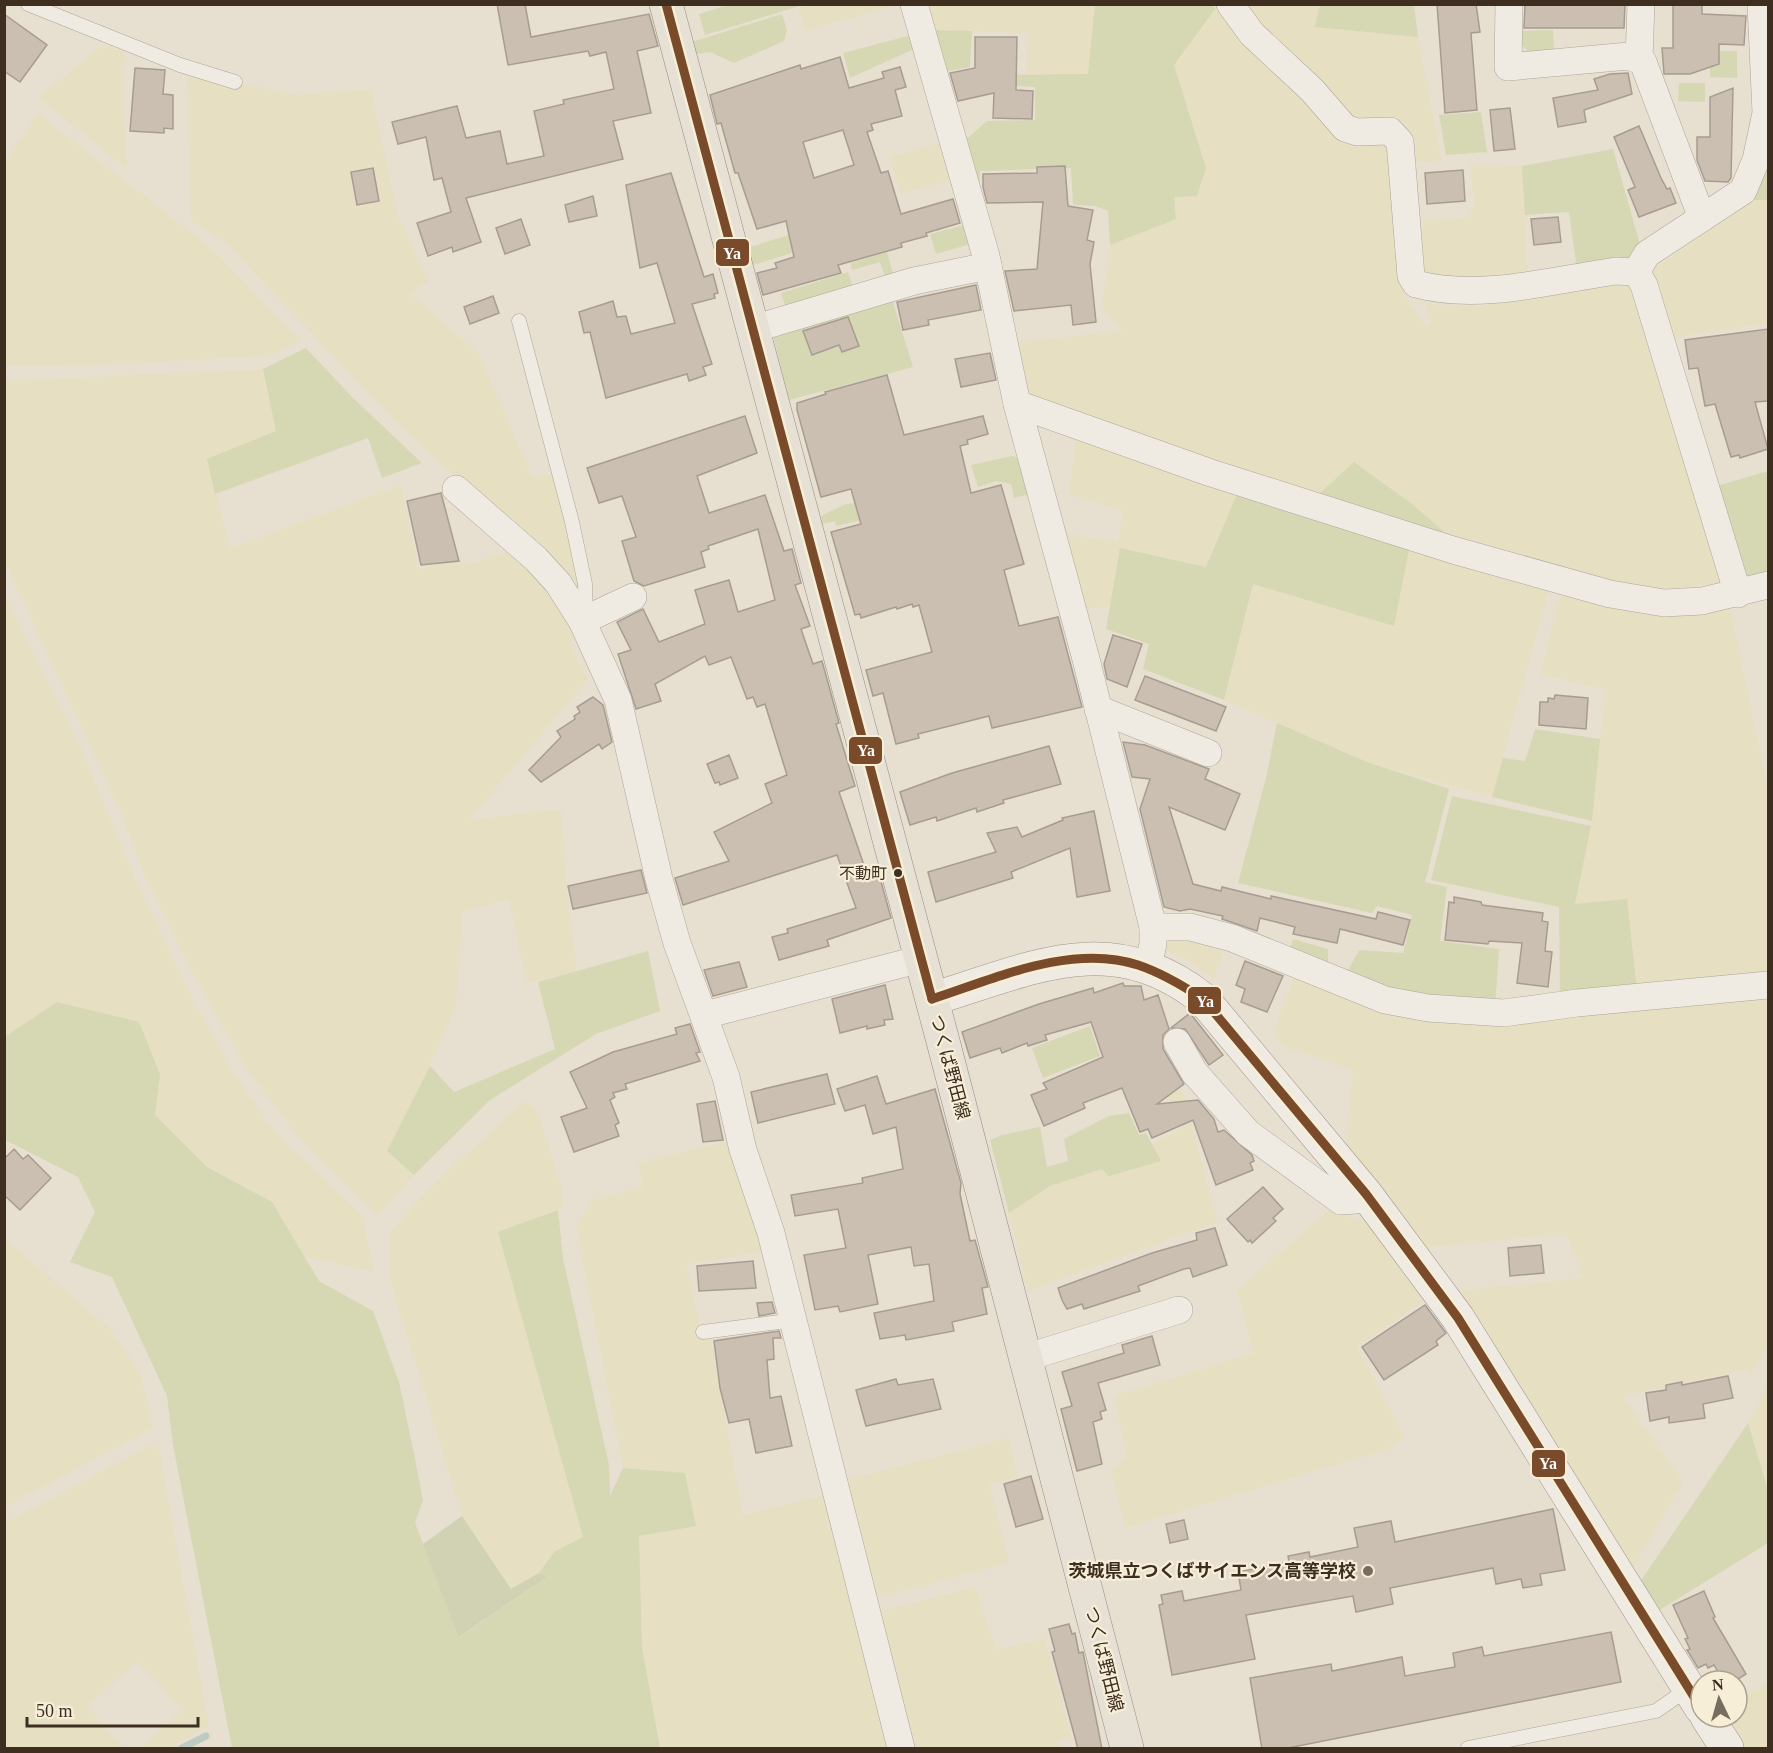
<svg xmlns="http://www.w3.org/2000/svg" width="1773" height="1753" font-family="'Times New Roman','Noto Sans JP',serif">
<rect width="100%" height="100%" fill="#e7e0d1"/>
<g fill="#e6dfc2">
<path d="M809,4H896V5L805,31L798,9Z"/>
<path d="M924,5H1095L1088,75L1026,74L1028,33L930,30Z"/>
<path d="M1242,5H1320L1316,27L1418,37L1442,161L1415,162L1350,114L1255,23Z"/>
<path d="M1215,9L1285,78L1291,90L1351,144L1389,142L1404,295L1426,327L1431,324L1424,304L1477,306L1628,282L1680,434L1722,583L1663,589L1608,580L1452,539L1412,504L1354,462L1317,496L1022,395L1013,342L1122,331L1102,308L1110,245L1176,219L1174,197L1206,168L1174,65Z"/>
<path d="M104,44L125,52L123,95L127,168L38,98Z"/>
<path d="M187,75L239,89L240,83L297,95L371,89L398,216L429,281L410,293L479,354L533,479L554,472L574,560L582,611L501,519L386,412L226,243L191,220Z"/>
<path d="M37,113L208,245L302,341L269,356L95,365L5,366V163Z"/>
<path d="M945,141L955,179L900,194L890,157Z"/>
<path d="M1470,164L1522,166L1528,277L1473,284L1423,276L1418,221L1468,218L1474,206Z"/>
<path d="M1754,200H1768V323L1671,338L1649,271Z"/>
<path d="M263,369L276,431L207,460L230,548L401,485L419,570L458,559L469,564L513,550L540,573L579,636L569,643L588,679L469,820L561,809L566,882L577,971L526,983L509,899L463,912L456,1006L416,1097L387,1151L414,1175L377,1215L295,1133L247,1070L190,969L145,876L118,806L5,562V381Z"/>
<path d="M1076,436L1238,492L1206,567L1120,549L1110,606L1084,609L1064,533L1118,542L1123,510L1069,495Z"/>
<path d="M1410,544L1551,583L1492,797L1367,762L1224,700L1253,584L1394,625Z"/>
<path d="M1566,592L1730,607L1768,790V979L1637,991L1575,904L1591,826L1605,690L1540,674L1558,601Z"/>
<path d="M4,594L81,748L139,888L196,1005L232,1070L275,1132L363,1216L374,1272L305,1257L272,1202L207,1167L155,1115L160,1073L139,1022L57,1002L6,1036L5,1034Z"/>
<path d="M1168,934L1225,945L1214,979L1185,958L1159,947Z"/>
<path d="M1296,971L1367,1003L1768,995V1346L1751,1373L1747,1369L1623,1396L1683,1482L1631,1571L1453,1291L1583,1278L1566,1234L1422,1248L1345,1156L1353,1070L1282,1046L1274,1031Z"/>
<path d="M1182,1089L1218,1222L1028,1291L1009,1213L1050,1186L1102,1169L1160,1160L1151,1144L1181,1130L1167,1094Z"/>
<path d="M525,1100L537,1110L562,1187L563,1208L498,1232L583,1537L554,1552L539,1573L511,1589L462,1516L390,1280V1232L430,1188Z"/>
<path d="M731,1140L763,1252L687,1264L701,1331L709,1329L743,1515L827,1494L889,1748H660L642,1647L639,1536L696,1526L685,1473L623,1468L576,1228L589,1201L643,1187L637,1163Z"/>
<path d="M1329,1210L1371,1224L1428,1298L1357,1347L1405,1438L1386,1450L1125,1528L1111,1471L1127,1457L1114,1396L1253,1353L1237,1290Z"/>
<path d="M5,1239L111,1330L140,1373L153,1428L5,1507Z"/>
<path d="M1768,1384V1490L1748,1423Z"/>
<path d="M1008,1438L1018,1477L989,1484L1010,1563L874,1598L842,1481Z"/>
<path d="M150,1445L159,1448L209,1726L168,1748H140L183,1710L137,1661L87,1707L124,1748H5V1523Z"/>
<path d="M975,1587L996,1650L1045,1638L1071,1737L1058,1740L1060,1748H910L877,1612Z"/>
<path d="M1768,1684V1748H1744L1723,1717H1737V1699Z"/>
</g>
<g fill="#d6d7b3">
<path d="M1213,4L1215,9L1174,65L1206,168L1197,196L1174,197L1176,219L1110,245L1108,211L1095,206L1073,205L1071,168L980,171L979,197L963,142L987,121L1035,120V87L998,85V75L1088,74L1095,5Z"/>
<path d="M728,5V4L803,5L705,35L699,14Z"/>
<path d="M1320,5H1414L1418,37L1315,27Z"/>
<path d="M782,14L787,30L784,41L734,63L710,52L697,54L692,42Z"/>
<path d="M930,30L972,31L970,67L943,72Z"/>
<path d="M1553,30L1554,50L1529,53L1522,45L1521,31Z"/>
<path d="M912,35L916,48L850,78L843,53Z"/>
<path d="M1710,51H1737V78L1710,77Z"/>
<path d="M1679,83H1705V102L1678,101Z"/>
<path d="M1481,112L1487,152L1446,155L1439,115Z"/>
<path d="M1768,142V200H1754Z"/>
<path d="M1613,149L1641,248L1637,255L1623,261L1577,270L1569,212L1525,215L1522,166Z"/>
<path d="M834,221L839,238L753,265L747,248Z"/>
<path d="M969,224L974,243L936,254L930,234Z"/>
<path d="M887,252L894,277L886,280L880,262L852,270L851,263Z"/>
<path d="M848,272L853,288L786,309L781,293Z"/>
<path d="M891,296L913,367L789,400L773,335Z"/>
<path d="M306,348L352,397L422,463L382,478L368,438L215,494L207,459L276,431L263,369Z"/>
<path d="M1012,456L1023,459L1033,493L1014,498L1011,484L996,481L978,487L971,465Z"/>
<path d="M1354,462L1412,504L1452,539L1317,496Z"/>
<path d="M1768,471V576L1746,583L1717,486Z"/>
<path d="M1238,492L1410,544L1394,626L1253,584L1224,700L1143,669L1149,644L1106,629L1120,548L1206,567Z"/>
<path d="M861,501L869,518L836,526L835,521L822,524L821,516L844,505Z"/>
<path d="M1277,723L1367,762L1449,789L1425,882L1447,887L1440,941L1499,949L1495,1007L1412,998L1351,976L1348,970L1359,950L1403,953L1412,915L1377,906L1372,913L1238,883L1266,778Z"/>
<path d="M1535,729L1600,739L1592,821L1492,797L1503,758L1525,761Z"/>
<path d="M1452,796L1591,826L1575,904L1627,899L1637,991L1560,998L1559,907L1431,880Z"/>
<path d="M1293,939L1328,949V965L1290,948Z"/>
<path d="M648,951L660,1011L596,1034L490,1100L414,1175L387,1151L430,1066L454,1092L555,1049L538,982Z"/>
<path d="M57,1002L139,1022L160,1074L155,1115L207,1167L272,1202L319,1281L373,1311L399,1382L414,1454L423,1500L415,1523L460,1637L547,1577L539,1573L554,1552L583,1537L498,1232L558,1210L563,1258L609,1465L610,1496L623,1468L685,1473L696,1526L639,1536L642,1647L660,1748H232L173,1445L167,1396L112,1277L70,1262L95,1212L78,1177L5,1140L4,1034L6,1036Z"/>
<path d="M1090,1026L1100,1056L1043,1078L1032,1048Z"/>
<path d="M1129,1113L1139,1135L1146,1133L1161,1161L1109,1176L1102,1169L1050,1186L1009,1213L990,1140L1002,1135L1040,1127L1047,1167L1068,1161L1064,1139L1109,1116Z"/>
<path d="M1748,1423L1768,1490V1543L1658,1611L1640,1582Z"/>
</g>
<path fill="#d1d1b3" d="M462,1516L511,1589L539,1573L547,1577L459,1637L423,1544Z"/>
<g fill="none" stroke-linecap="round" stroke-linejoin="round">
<path stroke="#bcccc2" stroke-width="7" d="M182,1748L206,1736"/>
</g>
<g fill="#cbbfb2" stroke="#a89c90" stroke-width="1.5" fill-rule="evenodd">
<path d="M497,4H525L531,37L649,14L658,46L637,51L651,113L613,121L623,159L466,198L481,242L453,252L452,247L428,256L417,223L451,212L442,178L434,180L426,137L398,144L392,122L457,106L466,138L500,131L507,164L544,156L534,111L564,104L563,100L614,89L606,52L590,56L588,51L508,65Z"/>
<path d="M1437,4H1476L1480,32L1471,33L1477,110L1445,113Z"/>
<path d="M1525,4H1625L1624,28H1524Z"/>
<path d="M1673,4H1702V14L1746,16L1744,45L1719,44V64L1690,74H1664L1662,48H1673Z"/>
<path d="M4,14L47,45L20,82L4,71Z"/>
<path d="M975,37H1017L1016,90L1033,91L1032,119L993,118L994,93L958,101L950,73L975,68Z"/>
<path d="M840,57L849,88L884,78L882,72L900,67L906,87L895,90L902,116L871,124L873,130L867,132L881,173L888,171L901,214L953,199L960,223L926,233L927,236L901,243L902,247L838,265L841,273L763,295L757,273L777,268L775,263L794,257L786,221L757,229L738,173H735L721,123L717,124L710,95L800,65L801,69ZM843,130L854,165L814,178L803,142Z"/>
<path d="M135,68L165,70L163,94L173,95V129L164,128V133L130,131Z"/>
<path d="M1628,73L1632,94L1584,110L1586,122L1558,127L1553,98L1598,90L1594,79L1610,74Z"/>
<path d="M1733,88L1731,178L1728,182L1705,181L1697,160V137H1710V97Z"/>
<path d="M1510,108L1515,149L1494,151L1490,110Z"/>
<path d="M1639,126L1661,178L1667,189L1670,188L1676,203L1639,217L1628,190L1635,187L1614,137Z"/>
<path d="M1065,166L1068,206L1093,210L1087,240L1094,242L1090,264L1096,322L1073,325L1071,305L1014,311L1005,271L1037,269L1043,202L987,203L983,187V174L1037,173V167Z"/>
<path d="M373,168L379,201L357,205L351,172Z"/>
<path d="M1463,170L1465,201L1427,204L1425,173Z"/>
<path d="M671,173L704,277L713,274L718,293L714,294L715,298L692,304L712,364L703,367L706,375L689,381L687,374L606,398L590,332L584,333L579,312L613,301L617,317L626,316L631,334L675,323L657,263L640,268L626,185Z"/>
<path d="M593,196L597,216L569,222L565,205Z"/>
<path d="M1558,217L1561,242L1534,245L1531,219Z"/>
<path d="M521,219L530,245L505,254L496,228Z"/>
<path d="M976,285L981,310L928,320L929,325L903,330L897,302Z"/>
<path d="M493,296L499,313L470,324L464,307Z"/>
<path d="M848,317L859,346L842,352L839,345L812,355L803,331Z"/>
<path d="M1768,329V401L1755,402L1768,449L1740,458L1739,455L1731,457L1715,404L1705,406L1698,368L1689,369L1685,340Z"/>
<path d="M990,353L996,380L961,387L955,359Z"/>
<path d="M887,375L904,435L983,416L988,434L967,440L968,444L960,446L971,493L1001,485L1024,564L1004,570L1019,626L1058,617L1082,707L992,728L989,716L918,734L919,738L896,744L883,693L873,696L866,670L932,652L919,605L913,607L912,604L897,609L896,607L861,618L860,614L855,615L831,532L861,524L851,489L821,497L797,410V403L826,394L825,392Z"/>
<path d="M745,416L757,453L697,476L709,513L765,495L784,551L792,549L801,583L795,585L810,626L801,629L813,664L822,661L839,723L836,724L855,786L839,792L868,877L879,874L891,918L827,940L829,946L779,960L772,937L788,933L787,929L856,908L837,855L683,905L675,878L729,861L714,832L772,803L765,784L787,775L765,704L757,707L753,697L747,699L731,657L709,665L705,656L655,684L661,701L636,709L618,654L631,650L617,622L643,609L659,642L705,624L695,590L729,580L738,612L775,600L758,529L708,546L709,549L701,552L705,567L644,586L634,581L622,541L636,537L622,496L599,503L587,468Z"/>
<path d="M441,493L459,561L421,565L407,501Z"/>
<path d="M1113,635L1142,644L1127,687L1107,679L1104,664Z"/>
<path d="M1145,676L1226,707L1216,731L1135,700Z"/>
<path d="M1555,695L1588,698L1586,729L1539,725L1540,702H1548V698L1554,699Z"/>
<path d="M593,697L603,705L612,742L602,749L599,744L541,782L529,770L561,737L557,731L575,719L574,716L580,712L577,707Z"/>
<path d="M1123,742L1145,745L1209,769L1205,779L1240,794L1225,830L1169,807L1193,884L1221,891L1222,887L1271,899V896L1376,919L1378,912L1410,920L1403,945L1340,929L1337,943L1293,934L1295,927L1260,918L1257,931L1222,919L1223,916L1190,909L1180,911L1164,907L1140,809L1150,779L1132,777Z"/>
<path d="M1049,746L1061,784L1003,800L1004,803L977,812L976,808L937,821L936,817L910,825L900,792L952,773Z"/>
<path d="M729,755L738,778L720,785L719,782L715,783L707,764Z"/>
<path d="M1094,811L1110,891L1077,897L1070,848L1011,872L1013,878L936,902L928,872L996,852L987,833L1017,827L1022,837L1063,820L1062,818Z"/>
<path d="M641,870L647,893L573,909L568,886Z"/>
<path d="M1454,897L1481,902L1482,905L1543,913L1542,921L1548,922L1545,951L1552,952L1548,987L1517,983L1522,943L1489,941L1488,944L1445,940L1449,902L1454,903Z"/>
<path d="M1245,961L1283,976L1267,1012L1241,1002L1245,989L1236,985Z"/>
<path d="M739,962L747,987L713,996L704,970Z"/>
<path d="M1123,983L1124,986H1141L1144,1000L1158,995L1169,1029L1163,1035V1049L1184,1084L1157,1104L1198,1100L1214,1119L1218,1132L1224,1130L1252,1155L1254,1161L1250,1163L1253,1170L1216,1185L1193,1120L1152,1138L1148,1129L1140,1132L1122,1088L1083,1103L1085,1108L1044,1126L1031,1095L1047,1089L1043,1083L1103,1057L1091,1022L1045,1035L1047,1040L1028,1046L1027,1043L1002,1053L1000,1048L970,1058L962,1032L1039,1004L1093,988L1094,993Z"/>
<path d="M885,985L893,1019L884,1020L885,1025L867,1029V1026L840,1033L832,999Z"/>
<path d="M1190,1013L1223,1055L1209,1065L1185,1029L1171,1028Z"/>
<path d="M690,1024L700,1052L696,1053L700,1061L625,1084L627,1089L613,1093L615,1097L610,1100L619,1123L615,1125L619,1136L574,1152L561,1117L587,1108L570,1072L613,1052L677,1034L675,1028Z"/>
<path d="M827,1074L835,1104L758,1123L751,1092Z"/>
<path d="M877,1076L886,1104L935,1089L961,1183L960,1194L970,1241L975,1240L988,1287L982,1288L987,1314L952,1322L954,1331L906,1340L905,1335L880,1339L874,1313L934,1301L929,1264L914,1266L911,1247L868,1255L878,1304L840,1312L838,1306L815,1310L804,1255L846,1248L838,1209L795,1216L791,1195L863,1183L862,1178L903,1169L896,1127L873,1134L865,1105L845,1111L837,1089Z"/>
<path d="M715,1101L723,1140L703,1142L697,1104Z"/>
<path d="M14,1149L23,1159L28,1155L51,1178L20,1210L4,1195V1159Z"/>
<path d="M1263,1187L1283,1209L1273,1218L1276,1221L1252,1243L1250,1240L1248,1242L1227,1219Z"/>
<path d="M1215,1228L1227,1265L1193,1277L1190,1268L1184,1269L1138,1286L1140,1291L1084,1309L1082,1304L1067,1309L1062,1300L1058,1288L1152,1253L1197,1240L1196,1233Z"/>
<path d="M1541,1245L1544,1273L1510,1276L1508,1248Z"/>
<path d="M753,1261L756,1288L699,1291L697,1266Z"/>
<path d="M772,1302L775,1313L759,1316L757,1303Z"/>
<path d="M1425,1305L1446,1333L1436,1341L1438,1345L1384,1380L1362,1347Z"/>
<path d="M779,1331L781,1338H773L774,1359L767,1360L770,1398L781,1396L792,1446L756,1453L749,1419L729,1423L720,1388L714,1341Z"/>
<path d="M1152,1336L1160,1365L1098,1383L1106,1410L1100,1412L1102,1419L1093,1422L1102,1464L1077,1471L1061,1409L1072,1406L1062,1372L1124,1353L1122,1345Z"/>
<path d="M1728,1376L1733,1398L1703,1404L1705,1418L1669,1423V1417L1650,1421L1646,1393L1666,1390V1385L1682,1382V1385Z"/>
<path d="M896,1379L898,1385L933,1379L941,1409L866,1426L856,1390Z"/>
<path d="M1031,1476L1043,1519L1016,1527L1004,1484Z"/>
<path d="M1553,1509L1565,1570L1540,1574L1542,1585L1523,1588L1521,1579L1496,1584L1493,1568L1390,1588L1393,1604L1356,1612L1353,1596L1246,1615L1255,1659L1172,1675L1159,1605L1163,1604L1161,1595L1182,1591L1184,1601L1241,1590L1238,1572L1289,1562L1288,1556L1309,1552L1310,1557L1358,1547L1354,1528L1391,1521L1395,1542Z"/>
<path d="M1184,1520L1188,1539L1170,1543L1166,1524Z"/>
<path d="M1704,1591L1715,1617L1713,1618L1746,1674L1735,1681H1723L1714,1665L1708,1668L1706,1664L1698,1668L1687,1650L1690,1649L1685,1639L1688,1638L1673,1605Z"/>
<path d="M1069,1624L1072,1634L1075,1633L1079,1653L1083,1652L1102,1749H1078L1052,1652L1055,1651L1049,1629Z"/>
<path d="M1611,1632L1621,1682L1283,1749H1262L1250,1678L1331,1664L1332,1671L1402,1657L1405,1676L1455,1667L1453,1653L1482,1647L1484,1656Z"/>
</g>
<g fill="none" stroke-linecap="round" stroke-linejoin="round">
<g stroke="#ada599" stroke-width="15">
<g id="service">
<path d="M28,4L180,65L235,82"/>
<path d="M519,321L572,522L585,584L586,619"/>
<path d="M703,1332L794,1320"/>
<path d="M1468,1748L1656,1711L1689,1688"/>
</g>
</g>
<g stroke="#ada599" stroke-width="28">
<g id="minor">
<path d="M914,4L986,256L1017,404L1086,659L1153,927V944L1148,966"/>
<path d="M1230,4L1252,34L1312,90L1345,128L1357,132L1390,131L1400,142L1411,276L1416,284C1479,301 1553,280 1616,271L1636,272L1644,285L1738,594"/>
<path d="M1509,4L1508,67L1629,56L1643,62L1702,218"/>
<path d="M1639,59L1641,4"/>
<path d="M1636,272L1647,254L1743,191L1756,160L1766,113L1761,4"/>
<path d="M753,329L914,281L988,266"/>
<path d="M1017,404L1211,473L1453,550L1610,594L1664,603L1702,601L1768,585"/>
<path d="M456,489L536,559L558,583L582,621L618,700L659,879L677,943L726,1077L743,1150L771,1233L901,1748"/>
<path d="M582,621L633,597"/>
<path d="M1098,709L1208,753"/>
<path d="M1153,927H1190L1232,938L1385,1000L1428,1008L1504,1013L1577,1003L1768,985"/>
<path d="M705,1015L921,959"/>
<path d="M1177,1042L1194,1072L1248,1133L1341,1201L1370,1199"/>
<path d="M1025,1358L1179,1310"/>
</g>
</g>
<g stroke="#9c958a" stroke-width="34">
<g id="secondary">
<path d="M932,999C1031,969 1111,926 1203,999L1366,1194L1458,1318L1701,1708"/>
<path d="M1707,1717L1727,1748"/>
</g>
</g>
<g stroke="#928b80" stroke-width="34">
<path id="primary" d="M666,4L944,1045L1127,1748"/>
</g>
<use href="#service" stroke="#efebe3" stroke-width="14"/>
<use href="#minor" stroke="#efebe3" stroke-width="27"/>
<use href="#secondary" stroke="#efebe3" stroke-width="33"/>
<use href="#primary" stroke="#e6e1d4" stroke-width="33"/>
<g stroke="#f7eed8" stroke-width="14">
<g id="bus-1">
<path d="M666,4L932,999"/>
<path d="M932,999C994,979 1072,943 1138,965C1162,973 1182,985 1203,999L1366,1194L1458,1318L1701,1708"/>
</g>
</g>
<use href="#bus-1" stroke="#7a4b2a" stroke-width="9"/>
</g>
<circle fill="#3d2e20" stroke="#f7eed8" stroke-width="2" cx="898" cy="873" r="5"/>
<circle fill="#786c5e" stroke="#f7eed8" stroke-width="2" cx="1368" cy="1571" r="6"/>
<g text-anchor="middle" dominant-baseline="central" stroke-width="4.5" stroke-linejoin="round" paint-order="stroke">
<g font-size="16" fill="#3d2e20" stroke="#f7eed8" text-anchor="end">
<text x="887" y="873">不動町</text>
</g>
<g font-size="18" fill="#3d2e20" stroke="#f7eed8">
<text transform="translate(950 1067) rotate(75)">つくば野田線</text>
<text transform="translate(1104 1659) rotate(76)">つくば野田線</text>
</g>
<g font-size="18" font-weight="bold" fill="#3d2e20" stroke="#f7eed8" text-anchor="end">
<text x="1356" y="1571">茨城県立つくばサイエンス高等学校</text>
</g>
</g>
<g stroke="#f7eed8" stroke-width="2">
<rect x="715" y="238" width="35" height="29" rx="6" fill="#7a4b2a"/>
<rect x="848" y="736" width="35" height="29" rx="6" fill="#7a4b2a"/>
<rect x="1187" y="986" width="35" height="29" rx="6" fill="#7a4b2a"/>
<rect x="1531" y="1449" width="35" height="29" rx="6" fill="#7a4b2a"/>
</g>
<g font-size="16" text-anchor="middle" font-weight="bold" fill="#fff">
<text x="732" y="259">Ya</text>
<text x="866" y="756">Ya</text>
<text x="1205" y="1007">Ya</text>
<text x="1548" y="1469">Ya</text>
</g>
<rect width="1773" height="1753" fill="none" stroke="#3d2e20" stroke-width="12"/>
<g transform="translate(1719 1699) rotate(355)"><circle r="28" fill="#f7eed8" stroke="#ada18e" stroke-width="1.5"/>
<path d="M0-4.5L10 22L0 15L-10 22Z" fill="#786c5e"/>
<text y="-9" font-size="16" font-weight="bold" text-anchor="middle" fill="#3d2e20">N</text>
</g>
<path d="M27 1717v9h171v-9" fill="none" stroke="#3d2e20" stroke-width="3"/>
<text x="36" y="1717" font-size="18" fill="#3d2e20" stroke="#f7eed8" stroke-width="4.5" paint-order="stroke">50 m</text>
</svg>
